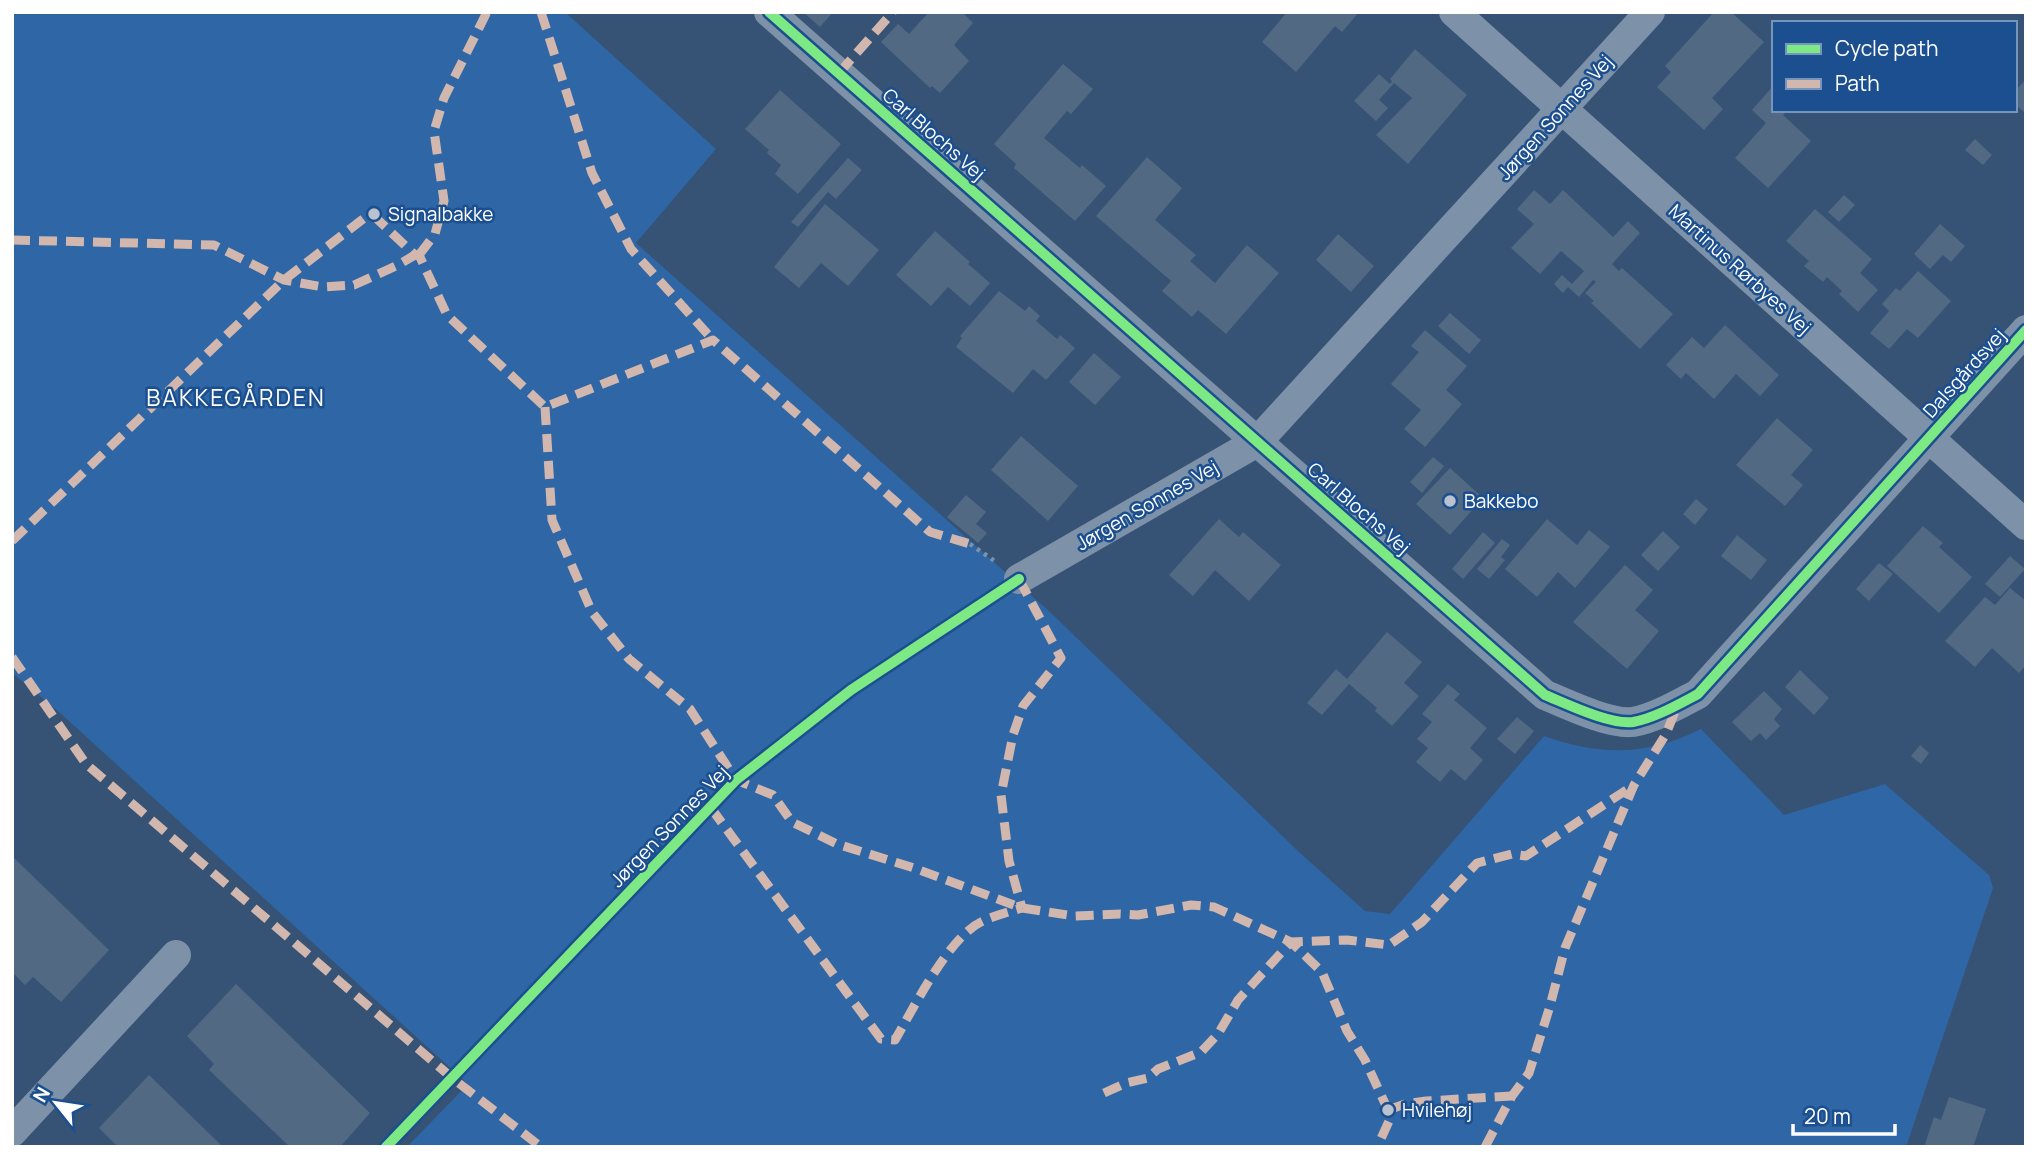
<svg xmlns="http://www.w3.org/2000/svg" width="2038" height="1159" font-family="Manrope,sans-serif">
<rect width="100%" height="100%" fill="#365274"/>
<path fill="#2f66a5" d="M12,12H565L716,149L636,243L1051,613L1299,852L1365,911L1390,914L1544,736C1600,756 1647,756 1701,729L1784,815L1885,784L1989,875L1993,888L1906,1147H407L468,1084L59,712L12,673Z"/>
<g fill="#526984">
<path d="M803,12H833L820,27Z"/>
<path d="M929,12H962L973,23L954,45L969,61L940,93L932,86L930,88L881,42L898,24L909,34Z"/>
<path d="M1287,12H1359L1342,32L1335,26L1296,72L1262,42Z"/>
<path d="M1714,12H1731L1764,42L1712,98L1723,109L1704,130L1657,87L1671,72L1665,66Z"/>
<path d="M1415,49L1467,95L1408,164L1376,135L1412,98L1394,83L1379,100L1388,108L1376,121L1354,101L1379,74L1390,84L1392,81L1390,79Z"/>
<path d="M1063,64L1093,89L1071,114L1067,111L1044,138L1080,168L1082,165L1106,186L1075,221L1014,168L1016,164L994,144Z"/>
<path d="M2026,79V114L2015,104V91Z"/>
<path d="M1774,85V110H1788L1783,115L1811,141L1768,188L1735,158L1766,123L1752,110Z"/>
<path d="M780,90L841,144L798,194L775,174L781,165L767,153L769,150L745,129Z"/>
<path d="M1975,139L1992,155L1983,165L1965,150Z"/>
<path d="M1147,157L1182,188L1155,220L1196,255L1190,261L1215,283L1247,245L1279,273L1226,334L1198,310L1192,317L1162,291L1171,281L1096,216Z"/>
<path d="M848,158L862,170L836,199L828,192L798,227L791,222Z"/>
<path d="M1534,190L1550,204L1563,190L1613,237L1628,221L1640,233L1612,264L1619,271L1622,268L1673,314L1640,349L1591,303L1594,301L1585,293L1596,282L1593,280L1579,297L1568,287L1563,293L1554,284L1562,275L1572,284L1584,271L1561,251L1540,274L1511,248L1534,224L1517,209Z"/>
<path d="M1844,195L1855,205L1839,222L1828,212Z"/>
<path d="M825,204L879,250L848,286L821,263L799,288L774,267Z"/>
<path d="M1815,209L1872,259L1860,273L1878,290L1858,312L1839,294L1842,291L1827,277L1823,282L1804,266L1809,261L1786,241Z"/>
<path d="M1940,224L1965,246L1951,262L1943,255L1930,269L1914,254Z"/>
<path d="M935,231L970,262L968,264L990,283L970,306L948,287L931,306L896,275Z"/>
<path d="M1338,234L1374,266L1351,292L1316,260Z"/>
<path d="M1918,271L1951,301L1918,338L1907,329L1889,349L1870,333L1889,311L1882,304L1896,288L1900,291Z"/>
<path d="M999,291L1025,311L1029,306L1040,316L1036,321L1057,339L1060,335L1075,348L1046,380L1033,369L1013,393L956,347L962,338L960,336Z"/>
<path d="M1450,313L1481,340L1469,354L1438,326Z"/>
<path d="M1725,325L1779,375L1760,396L1736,374L1714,399L1686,373L1681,379L1666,365L1692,337L1704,348Z"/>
<path d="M1425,330L1467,366L1446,390L1462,404L1425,447L1404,429L1421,410L1391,384L1419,352L1411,346Z"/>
<path d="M1094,353L1121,377L1095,405L1069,382Z"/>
<path d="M1777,418L1813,450L1791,475L1803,485L1785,506L1736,465Z"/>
<path d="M1021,436L1078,486L1048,521L991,470Z"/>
<path d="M1433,457L1444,466L1422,493L1410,482Z"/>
<path d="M1450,468L1483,498L1450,535L1416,504Z"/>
<path d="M966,495L986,512L976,524L987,533L978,543L947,517Z"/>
<path d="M1696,499L1708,509L1695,525L1683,514Z"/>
<path d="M1219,519L1239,537L1243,532L1281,565L1249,601L1215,570L1193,596L1169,575Z"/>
<path d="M1547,519L1577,545L1589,530L1610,547L1575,588L1558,572L1537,597L1505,569Z"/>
<path d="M1923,526L1943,543L1939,547L1972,577L1939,613L1887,566Z"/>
<path d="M1663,531L1680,547L1658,571L1641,555Z"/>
<path d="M1483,532L1495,543L1463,579L1452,569Z"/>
<path d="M1737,535L1767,560L1751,580L1721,556Z"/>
<path d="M1502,539L1510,545L1501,557L1505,560L1489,579L1477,569Z"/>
<path d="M2010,556L2025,569L2000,597L1985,584Z"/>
<path d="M1879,563L1893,574L1869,601L1856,589Z"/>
<path d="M1625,565L1653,590L1635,610L1659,631L1627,669L1573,622Z"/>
<path d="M2010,588L2026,601V665L2019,673L1992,648L1975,667L1945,641L1985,597L1995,605Z"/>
<path d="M1387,632L1422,662L1404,683L1419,696L1392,726L1375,711L1377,708L1349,684L1322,715L1307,703L1336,669L1347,679Z"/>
<path d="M1800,670L1829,698L1814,715L1785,687Z"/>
<path d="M1448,684L1460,694L1454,700L1487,728L1470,748L1483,760L1465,781L1451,769L1440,782L1416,762L1428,748L1417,739L1432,722L1422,714Z"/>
<path d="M1764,691L1782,709L1774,719L1780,726L1766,740L1760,733L1751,741L1732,722Z"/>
<path d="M1517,717L1534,731L1515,754L1497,739Z"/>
<path d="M1920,745L1929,753L1921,764L1911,756Z"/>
<path d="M12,856L109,950L61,1002L33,977L25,985L12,972Z"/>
<path d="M236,984L370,1113L340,1147H290L209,1070L214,1064L187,1036Z"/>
<path d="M149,1075L223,1147H118L99,1128Z"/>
<path d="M1949,1097L1986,1109L1973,1147H1924L1934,1117L1941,1120Z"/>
</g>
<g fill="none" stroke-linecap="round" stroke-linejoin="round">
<path stroke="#7d92a8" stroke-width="4.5" stroke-dasharray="3.5 5" stroke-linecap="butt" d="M970,544L996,562"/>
<g stroke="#7d92a8" stroke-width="30">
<path d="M769,12L1545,695C1567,704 1610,725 1633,722C1655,718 1679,704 1698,694L2026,330"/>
<path d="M1454,12L2026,525"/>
<path d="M1019,579L1257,442L1650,12"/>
<path d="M12,1132L176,955"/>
</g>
<g stroke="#d1b7ad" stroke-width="9" stroke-dasharray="18 9" stroke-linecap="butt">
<path d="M541,12L592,173L631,249L713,340"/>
<path d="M839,73L893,12"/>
<path d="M12,240L214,245L284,280L323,287L354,285L396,266L415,255"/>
<path d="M419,255L435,234L444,201L434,131L444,98L487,12"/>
<path d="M545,407L552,520L592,612L629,659L690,709L736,780L773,795L792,822L837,844L914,868L1022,908L1074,916L1120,914L1138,915L1191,905L1214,907L1291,942L1322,972L1347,1031L1365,1060L1388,1110L1389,1121L1380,1141L1382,1147"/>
<path d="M12,541L284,280L367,216L375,217L415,255H419L447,315L545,407L713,340L930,532L970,544"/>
<path d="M1019,579L1061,658L1023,706L1013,735L1001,795L1009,861L1022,908"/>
<path d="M12,657L86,764L451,1077L541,1147"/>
<path d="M711,808L881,1039L895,1040C913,1009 949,937 981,922C993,916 1008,912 1022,908"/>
<path d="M1104,1093L1126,1083L1148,1078L1158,1069L1201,1052L1218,1034L1238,1000L1291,942L1347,940L1389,945L1422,922L1477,863L1512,854L1526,856L1634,785"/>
<path d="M1388,1110L1405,1104L1426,1101L1512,1096"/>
<path d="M1485,1147L1512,1096L1529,1073L1550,1006L1565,948L1634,785L1666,734L1678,704"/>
</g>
<g stroke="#1b4f8f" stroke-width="15">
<g id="cycleway">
<path d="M769,12L1545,695C1567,704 1610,725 1633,722C1655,718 1679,704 1698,694L2026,330"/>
<path d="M386,1147L736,780L851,690L1019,579"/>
</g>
</g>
<use href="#cycleway" stroke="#7ce984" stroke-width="10"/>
</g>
<g fill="#b9c2ce" stroke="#1b4f8f" stroke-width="2.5">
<circle cx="374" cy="214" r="7"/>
<circle cx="1450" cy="501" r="7"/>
<circle cx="1388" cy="1110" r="7"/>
</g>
<g text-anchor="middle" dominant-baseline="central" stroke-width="5" stroke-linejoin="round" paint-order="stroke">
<g font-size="19" fill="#fff" stroke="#1b4f8f">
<text transform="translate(1555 117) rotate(-48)">Jørgen Sonnes Vej</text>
<text transform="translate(934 134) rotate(41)">Carl Blochs Vej</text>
<text transform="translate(1740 269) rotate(42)">Martinus Rørbyes Vej</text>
<text transform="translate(1964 373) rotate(-48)">Dalsgårdsvej</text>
<text transform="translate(1147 505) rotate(-30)">Jørgen Sonnes Vej</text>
<text transform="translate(1359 508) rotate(41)">Carl Blochs Vej</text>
<text transform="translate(669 826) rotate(-46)">Jørgen Sonnes Vej</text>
</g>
<g font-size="19" fill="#fff" stroke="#1b4f8f" text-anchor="start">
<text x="388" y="214">Signalbakke</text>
<text x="1464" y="501">Bakkebo</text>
<text x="1402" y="1110">Hvilehøj</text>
</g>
<g font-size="23" letter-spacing="2" fill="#fff" stroke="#1b4f8f">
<text x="236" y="397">BAKKEGÅRDEN</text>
</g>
</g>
<rect width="2038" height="1159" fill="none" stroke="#ffffff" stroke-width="28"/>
<rect x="1772" y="21" width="245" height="91" fill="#1b4f8f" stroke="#7695bc" stroke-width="2"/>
<rect x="1786" y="44" width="35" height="10" fill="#7ce984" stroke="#7695bc" stroke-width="2"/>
<text x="1835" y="56" font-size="21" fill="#ffffff">Cycle path</text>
<rect x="1786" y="79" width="35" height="10" fill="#d1b7ad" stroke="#7695bc" stroke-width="2"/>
<text x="1835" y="91" font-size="21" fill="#ffffff">Path</text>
<g transform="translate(56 1103) rotate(300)" stroke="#1b4f8f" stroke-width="5" paint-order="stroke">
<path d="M0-5L12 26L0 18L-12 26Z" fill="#ffffff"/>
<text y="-10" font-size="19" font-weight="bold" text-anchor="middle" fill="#ffffff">N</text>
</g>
<path d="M1793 1124v10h102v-10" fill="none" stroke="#ffffff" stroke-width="3.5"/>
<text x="1804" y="1124" font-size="21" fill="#ffffff" stroke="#1b4f8f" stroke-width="5" paint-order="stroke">20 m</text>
</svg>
